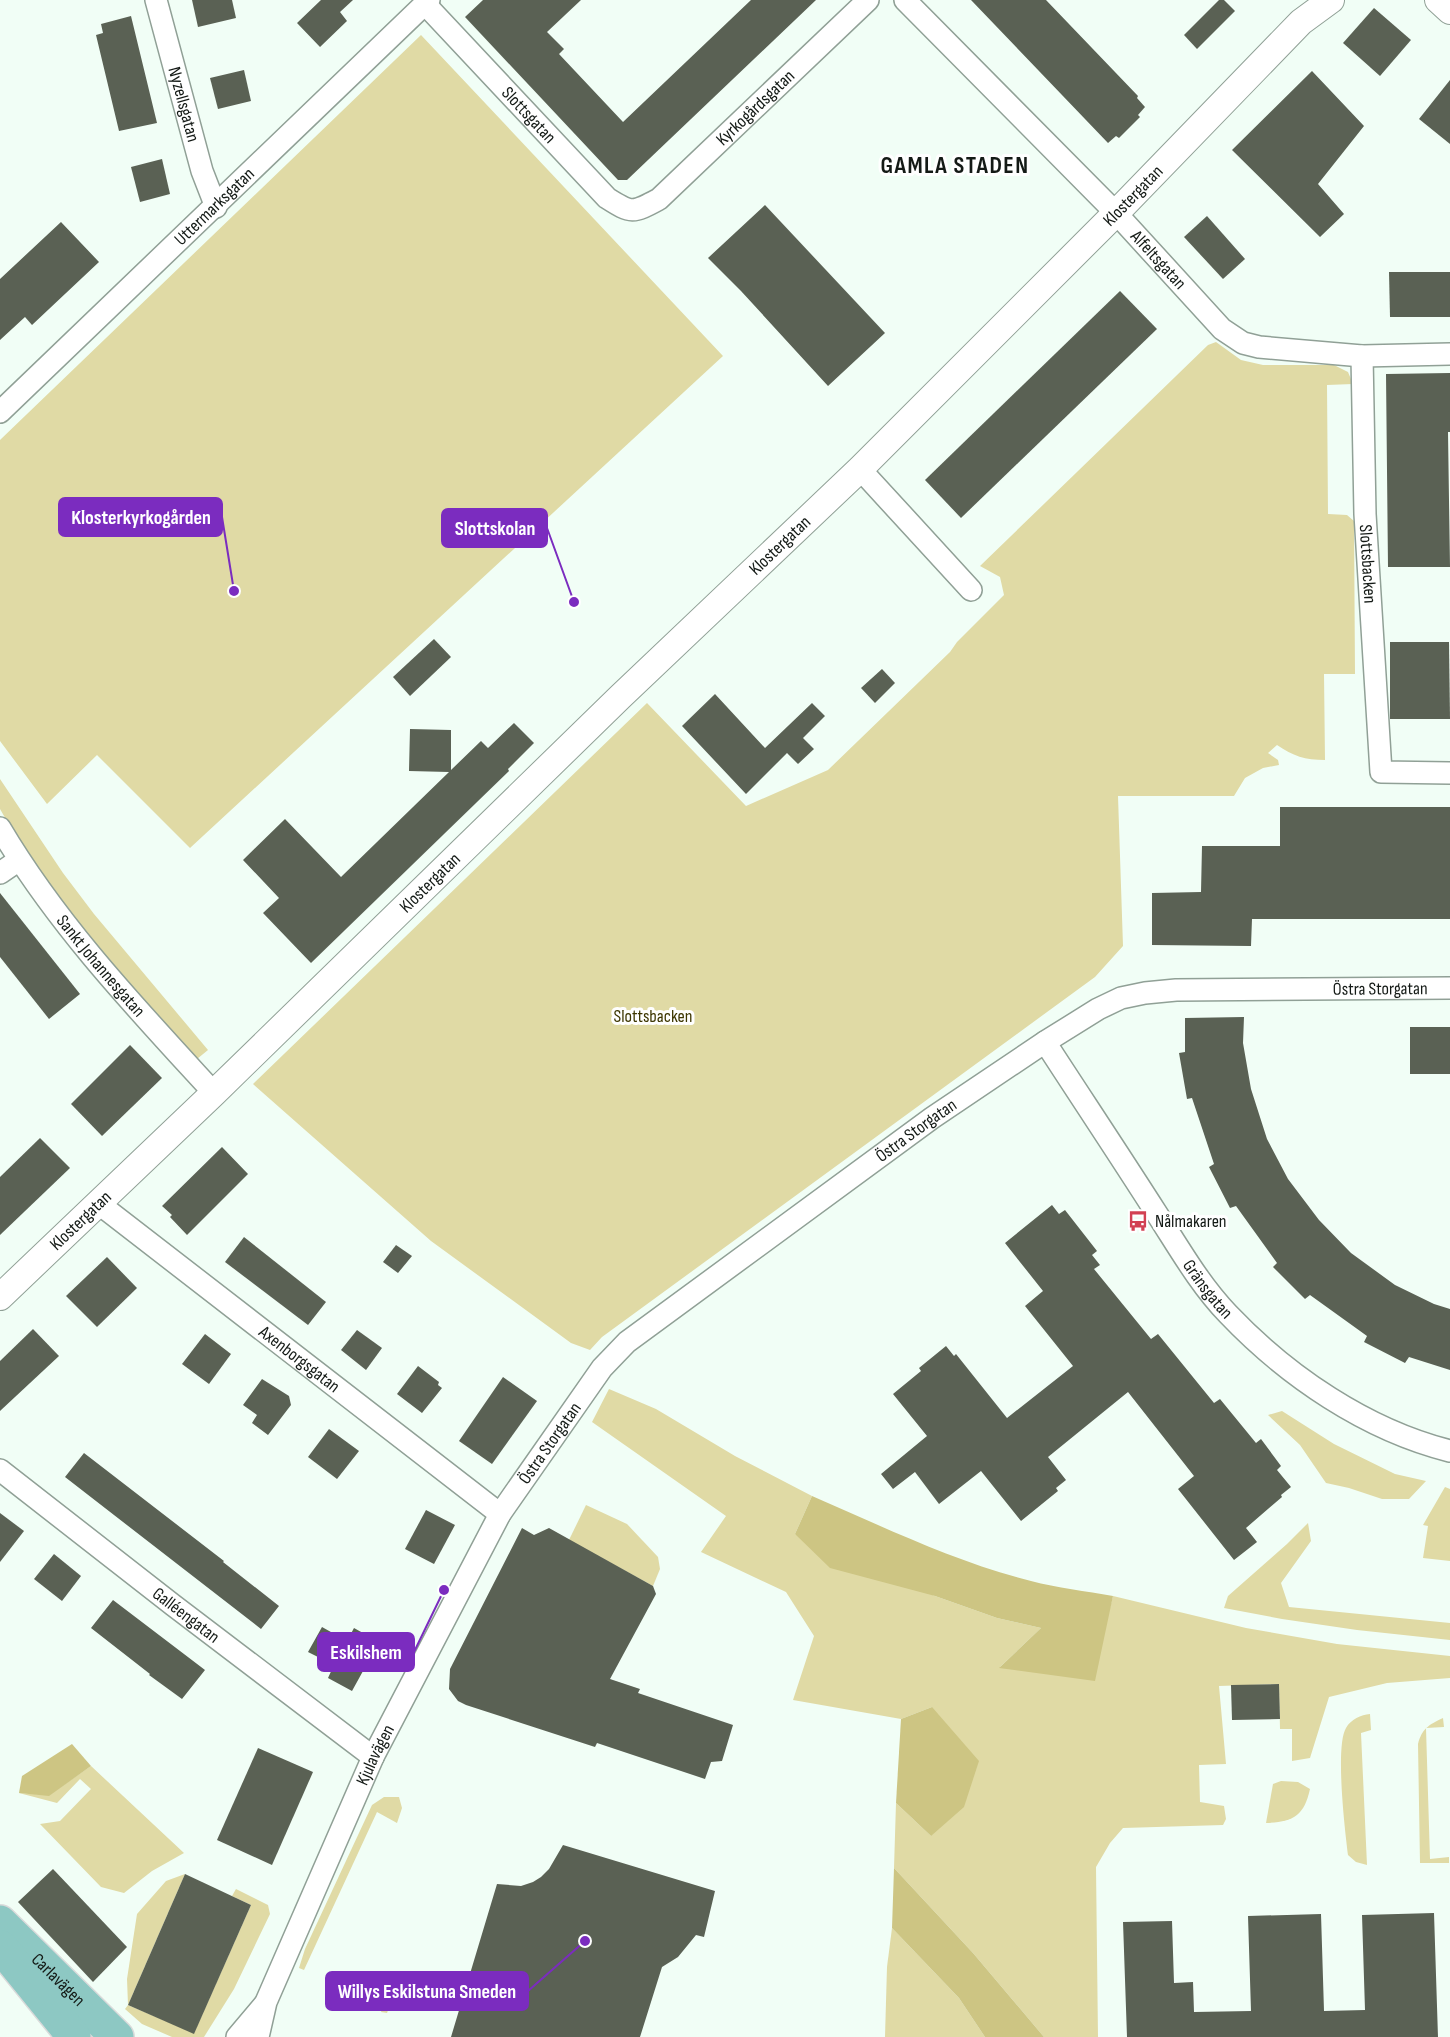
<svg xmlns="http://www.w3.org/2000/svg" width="1450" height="2037" font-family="'Sofia Sans Condensed',sans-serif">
<rect width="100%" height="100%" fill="#f1fef6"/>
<g fill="#e0daa5">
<path d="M421,35L723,356L190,848L97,755L47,804L0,741V440Z"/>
<path d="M1216,342L1241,360L1263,365H1334L1348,372L1353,384L1327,385L1328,514L1347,515L1354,521L1355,674H1324L1325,760C1305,760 1293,756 1277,745L1268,753L1278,760L1279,765L1263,768L1245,778L1234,796H1118L1123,946L1095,977L602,1337L590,1350L571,1343L431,1241L253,1084L647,703L746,806L828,770L950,652L957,642L1004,595L1000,577L980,566L1208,345Z"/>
<path d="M0,779L63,873L94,914L208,1050L197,1059L108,964L73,920L19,842L0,809Z"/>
<path d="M609,1389L656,1409L735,1456L812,1496L795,1534L935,1596L997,1618L1041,1628L1000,1667L1105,1627L1113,1596L1246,1628L1337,1644L1450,1656V1678L1387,1683L1329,1697L1310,1758L1292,1761V1729H1280L1279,1684L1219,1686L1226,1764L1199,1765L1200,1802L1224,1806L1226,1819L1223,1825L1123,1828L1110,1843L1096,1867L1098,2037H1044L973,1953L894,1868L896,1803L931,1836L932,1707L901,1719L793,1700L814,1636L786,1592L701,1552L726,1516L592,1422Z"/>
<path d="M1282,1411L1334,1444L1395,1474L1426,1481L1409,1499H1382L1349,1488L1326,1483L1300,1445L1268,1415Z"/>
<path d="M1445,1487L1450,1489V1561L1423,1558L1428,1526L1423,1525Z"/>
<path d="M586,1505L627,1524L658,1557L660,1569L653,1586L569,1540Z"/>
<path d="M1308,1523L1311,1541L1281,1583L1289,1607L1450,1623V1640L1357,1630L1282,1619L1224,1608L1228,1596L1287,1544Z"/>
<path d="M1370,1714L1371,1730L1361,1733L1367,1865L1356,1862L1348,1855C1345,1831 1335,1746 1346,1728C1351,1719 1361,1715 1370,1714Z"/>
<path d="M1443,1718L1444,1727L1426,1728L1430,1859L1449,1857V1863H1420L1418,1744C1422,1729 1428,1725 1443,1718Z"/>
<path d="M91,1766L184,1853L152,1871L124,1893L101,1887L40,1824L60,1821L91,1789L80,1779L57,1803L19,1793L49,1795Z"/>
<path d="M1281,1781L1298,1782L1310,1789C1304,1816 1293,1822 1266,1823L1273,1784Z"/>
<path d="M384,1797H399L402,1808L397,1823L377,1812L304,1970L299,1968L305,1949L372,1805Z"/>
<path d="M185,1874L128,2005L194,2033L251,1905L232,1896L236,1889L268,1905L270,1914L234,1989L204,2037H172L142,2024L125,2009L128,2005L127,1979L137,1914L166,1881Z"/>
<path d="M892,1928L959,1998L985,2037H885L887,1967Z"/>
<path d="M363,1987L392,2000L387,2013L381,2012L384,2003L357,1990Z"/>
</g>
<g fill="#cdc583">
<path d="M812,1496C884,1527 955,1562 1031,1581C1057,1588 1086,1591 1113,1596L1095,1681L999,1668L1041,1628L997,1618L935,1596L830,1568L795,1534Z"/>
<path d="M932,1707L979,1761L964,1807L931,1836L896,1803L901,1719Z"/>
<path d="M72,1744L91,1766L49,1796L19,1793L22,1776Z"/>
<path d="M894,1868L973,1953L1044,2037H985L959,1998L892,1928Z"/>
</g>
<g fill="#5a6154">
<path d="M192,0H232L236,18L198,27Z"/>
<path d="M321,0H353L340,12L347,21L320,47L297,23Z"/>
<path d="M483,0H581L547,32L564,49L559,54L623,122L751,0H816L627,180H618L465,17Z"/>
<path d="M971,0H1046L1138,96L1137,98L1145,107L1138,115L1140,117L1119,138L1116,136L1108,143Z"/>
<path d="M1219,0H1224L1235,11L1197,49L1184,35Z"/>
<path d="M1374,8L1411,40L1380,76L1343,43Z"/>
<path d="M131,16L157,123L119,131L96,35L103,33L101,24Z"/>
<path d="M244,70L251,101L218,109L210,78Z"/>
<path d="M1312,71L1364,126L1318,184L1344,214L1320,237L1232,150Z"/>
<path d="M1450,80V144L1419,119Z"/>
<path d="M162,159L170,194L140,202L131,167Z"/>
<path d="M765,205L885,333L828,386L741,291L708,258Z"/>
<path d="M1207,216L1245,259L1223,279L1184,237Z"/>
<path d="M61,222L99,262L32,325L25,317L0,340V279Z"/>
<path d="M1389,272H1450V317H1390Z"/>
<path d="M1120,291L1157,329L961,518L925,480Z"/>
<path d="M1450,373V432H1448L1450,567H1388L1386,374Z"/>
<path d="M434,639L451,657L410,696L393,677Z"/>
<path d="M1390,642H1449L1450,719H1390Z"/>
<path d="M882,669L895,683L875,703L861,688Z"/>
<path d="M715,694L765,748L812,703L825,716L803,738L814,749L798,764L787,753L746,794L682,726Z"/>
<path d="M514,723L534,743L508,769L509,771L311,963L263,913L279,898L243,860L285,819L341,877L449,772L409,771L410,729L451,730V770L481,741L488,748Z"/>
<path d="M1280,807H1450V919H1252L1251,946L1152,945V893L1201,892L1202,846H1280Z"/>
<path d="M0,893L80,994L49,1019L0,957Z"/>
<path d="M1244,1017L1243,1043L1251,1089L1267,1139L1288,1179L1319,1220L1351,1253L1395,1285L1434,1304L1450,1309V1370L1409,1357L1405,1363L1364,1342L1367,1336L1310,1295L1305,1299L1273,1267L1277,1263L1236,1206L1230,1208L1209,1167L1214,1164L1192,1098L1187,1099L1179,1053L1185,1052V1018Z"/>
<rect x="1410" y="1027" width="40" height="47"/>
<path d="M130,1045L162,1078L102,1136L71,1104Z"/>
<path d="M40,1138L70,1168L0,1235V1177Z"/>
<path d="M222,1147L248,1174L187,1235L170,1217L172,1215L162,1206Z"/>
<path d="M1052,1205L1059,1214L1065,1210L1097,1251L1092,1255L1100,1265L1094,1269L1151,1339L1158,1334L1214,1403L1220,1399L1256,1443L1261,1439L1281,1466L1277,1470L1291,1487L1281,1495L1282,1497L1246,1528L1257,1542L1234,1560L1178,1489L1194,1476L1128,1392L1048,1457L1066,1480L1056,1488L1058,1491L1021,1521L981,1471L939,1504L915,1472L893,1489L881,1474L927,1436L893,1394L921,1371L919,1368L946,1346L954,1356L956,1354L1007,1418L1073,1366L1025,1306L1043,1291L1005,1243Z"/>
<path d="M244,1237L326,1302L308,1325L225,1262Z"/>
<path d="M396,1245L412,1256L398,1273L383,1262Z"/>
<path d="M107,1257L137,1288L97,1327L66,1296Z"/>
<path d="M33,1329L59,1356L0,1411V1361Z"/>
<path d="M357,1330L382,1348L366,1370L341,1350Z"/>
<path d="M205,1334L231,1354L209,1384L182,1364Z"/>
<path d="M418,1366L439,1382L438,1385L442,1388L422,1413L397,1394Z"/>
<path d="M503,1377L537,1401L492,1464L459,1441Z"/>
<path d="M262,1379L289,1396L291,1405L268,1435L252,1423L257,1415L243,1405Z"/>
<path d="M329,1429L359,1451L337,1479L308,1457Z"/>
<path d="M84,1453L224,1561L223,1562L279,1606L261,1629L65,1477Z"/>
<path d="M426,1510L455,1525L434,1564L405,1549Z"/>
<path d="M0,1513L24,1531L0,1562Z"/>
<path d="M522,1528L534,1535L549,1528L653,1586L656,1594L610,1679L640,1689L638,1693L733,1725L722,1761L711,1762L705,1779L597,1743L595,1747L466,1705L458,1701L449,1689L450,1669Z"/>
<path d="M54,1554L81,1576L62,1601L34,1579Z"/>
<path d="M113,1600L205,1670L182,1699L149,1675L150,1674L91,1628Z"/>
<path d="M322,1627L347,1641L354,1628L379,1642L352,1691L328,1678L334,1665L308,1652Z"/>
<path d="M1279,1684L1280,1719L1232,1720L1231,1685Z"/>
<path d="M258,1748L313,1772L272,1865L217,1840Z"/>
<path d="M563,1845L715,1891L704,1937L696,1935L678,1957L662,1967L640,2037H451L497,1884L521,1886L533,1882L541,1877L549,1869Z"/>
<path d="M53,1869L127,1947L93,1982L18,1902Z"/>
<path d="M185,1874L251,1905L194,2034L128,2005Z"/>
<path d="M1434,1913L1438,2037H1127L1123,1922L1172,1921L1174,1983L1193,1982L1194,2012L1251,2011L1248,1916L1321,1914L1324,2011L1365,2010L1362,1915Z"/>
</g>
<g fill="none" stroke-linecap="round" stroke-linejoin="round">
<g stroke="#90a096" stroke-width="24">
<g id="minor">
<path id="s1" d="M156,0L202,171L216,207"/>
<path id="s2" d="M905,0L1116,213L1222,329L1243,343L1259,347L1362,356L1450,354"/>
<path id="s3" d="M425,4L607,198C632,214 633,213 659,199L868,0"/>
<path id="s4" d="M1362,356L1365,514L1381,772L1450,773"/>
<path id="s5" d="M0,412L429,0"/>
<path d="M860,469L971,590"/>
<path id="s6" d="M0,828C58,926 137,1009 214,1093"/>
<path d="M0,873L19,860"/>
<path id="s7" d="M1045,1042C1082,1099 1120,1156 1157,1214C1179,1248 1200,1285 1228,1314C1287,1376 1366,1430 1450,1451"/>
<path id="s8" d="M98,1203L500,1514"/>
<path id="s9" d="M0,1470L173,1605L373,1757"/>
<path d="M237,2037L264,2005"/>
<path id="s10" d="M258,2037L266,2002L373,1757L500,1514L602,1368L627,1342L932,1118L1045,1042L1098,1009L1121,998L1145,993L1176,990L1450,988"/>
</g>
</g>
<g stroke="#90a096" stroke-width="28">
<g id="tertiary">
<path d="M1438,0L1450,11"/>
<path id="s11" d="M0,1297L214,1093L620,697L860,469L1116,213L1301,22L1331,0"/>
</g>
</g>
<g stroke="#d9dada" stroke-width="36">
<g id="primary">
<path id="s12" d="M0,1922L117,2037"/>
<path d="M1,1947L74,2037"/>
</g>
</g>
<use href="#minor" stroke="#fff" stroke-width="21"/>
<use href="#tertiary" stroke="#fff" stroke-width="26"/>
<use href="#primary" stroke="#8dc8c3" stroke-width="33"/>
</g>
<defs>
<g id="bus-bare" transform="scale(1.62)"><path d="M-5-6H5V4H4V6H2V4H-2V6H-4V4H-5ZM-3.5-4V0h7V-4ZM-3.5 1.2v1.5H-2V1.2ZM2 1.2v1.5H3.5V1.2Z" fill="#d24153" stroke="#fff" stroke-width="2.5" paint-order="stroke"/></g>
</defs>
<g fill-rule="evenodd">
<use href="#bus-bare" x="1138" y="1221"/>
</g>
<g text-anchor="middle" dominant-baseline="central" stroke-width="6" stroke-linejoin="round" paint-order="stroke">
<g font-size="18" fill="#141a16" stroke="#fff">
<text stroke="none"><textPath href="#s1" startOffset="108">Nyzellsgatan</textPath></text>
<text stroke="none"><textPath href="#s3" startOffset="456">Kyrkogårdsgatan</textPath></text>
<text stroke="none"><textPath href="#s3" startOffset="152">Slottsgatan</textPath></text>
<text stroke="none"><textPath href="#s11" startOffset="1580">Klostergatan</textPath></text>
<text stroke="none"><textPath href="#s5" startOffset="297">Uttermarksgatan</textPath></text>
<text stroke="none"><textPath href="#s2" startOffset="363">Alfeltsgatan</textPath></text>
<text stroke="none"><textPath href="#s11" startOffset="1083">Klostergatan</textPath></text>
<text stroke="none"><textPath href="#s4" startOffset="208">Slottsbacken</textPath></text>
<text stroke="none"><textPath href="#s11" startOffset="597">Klostergatan</textPath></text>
<text stroke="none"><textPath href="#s6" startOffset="171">Sankt Johannesgatan</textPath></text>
<text stroke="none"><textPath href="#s10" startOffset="1654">Östra Storgatan</textPath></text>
<text stroke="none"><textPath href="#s10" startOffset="1150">Östra Storgatan</textPath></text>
<text stroke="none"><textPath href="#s11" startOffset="111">Klostergatan</textPath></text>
<text stroke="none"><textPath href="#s7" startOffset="296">Gränsgatan</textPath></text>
<text stroke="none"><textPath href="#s8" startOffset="255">Axenborgsgatan</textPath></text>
<text stroke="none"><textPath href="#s10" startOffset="664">Östra Storgatan</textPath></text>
<text stroke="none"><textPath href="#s9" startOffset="236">Galléengatan</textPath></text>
<text stroke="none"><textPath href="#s10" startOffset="306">Kjulavägen</textPath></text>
<text stroke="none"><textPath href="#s12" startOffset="82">Carlavägen</textPath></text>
</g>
<g font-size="18" fill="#3d3600" stroke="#fff">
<text x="653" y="1016">Slottsbacken</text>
</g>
<g font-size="18" fill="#141a16" stroke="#fff" text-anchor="start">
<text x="1155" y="1221">Nålmakaren</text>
</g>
<g font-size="24" font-weight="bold" letter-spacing="1.5" fill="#141a16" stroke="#fff">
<text x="955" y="165">GAMLA STADEN</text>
</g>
</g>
<path fill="none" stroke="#7b2cbf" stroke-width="2" d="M234 591L222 517M574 602L547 528M444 1590L414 1652M585 1941L528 1991"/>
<g fill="#7b2cbf" stroke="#fff" stroke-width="2">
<circle cx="234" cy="591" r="6"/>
<circle cx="574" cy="602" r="6"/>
<circle cx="444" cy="1590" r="6"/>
<circle cx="585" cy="1941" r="6"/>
</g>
<g fill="#7b2cbf" stroke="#7b2cbf" stroke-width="2">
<rect x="59" y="498" width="163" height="38" rx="6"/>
<rect x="442" y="509" width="105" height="38" rx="6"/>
<rect x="318" y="1633" width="96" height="38" rx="6"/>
<rect x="326" y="1972" width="202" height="38" rx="6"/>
</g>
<g font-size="20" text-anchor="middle" font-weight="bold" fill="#fff">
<text x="141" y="524">Klosterkyrkogården</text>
<text x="495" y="535">Slottskolan</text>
<text x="366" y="1659">Eskilshem</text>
<text x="427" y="1998">Willys Eskilstuna Smeden</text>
</g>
</svg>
